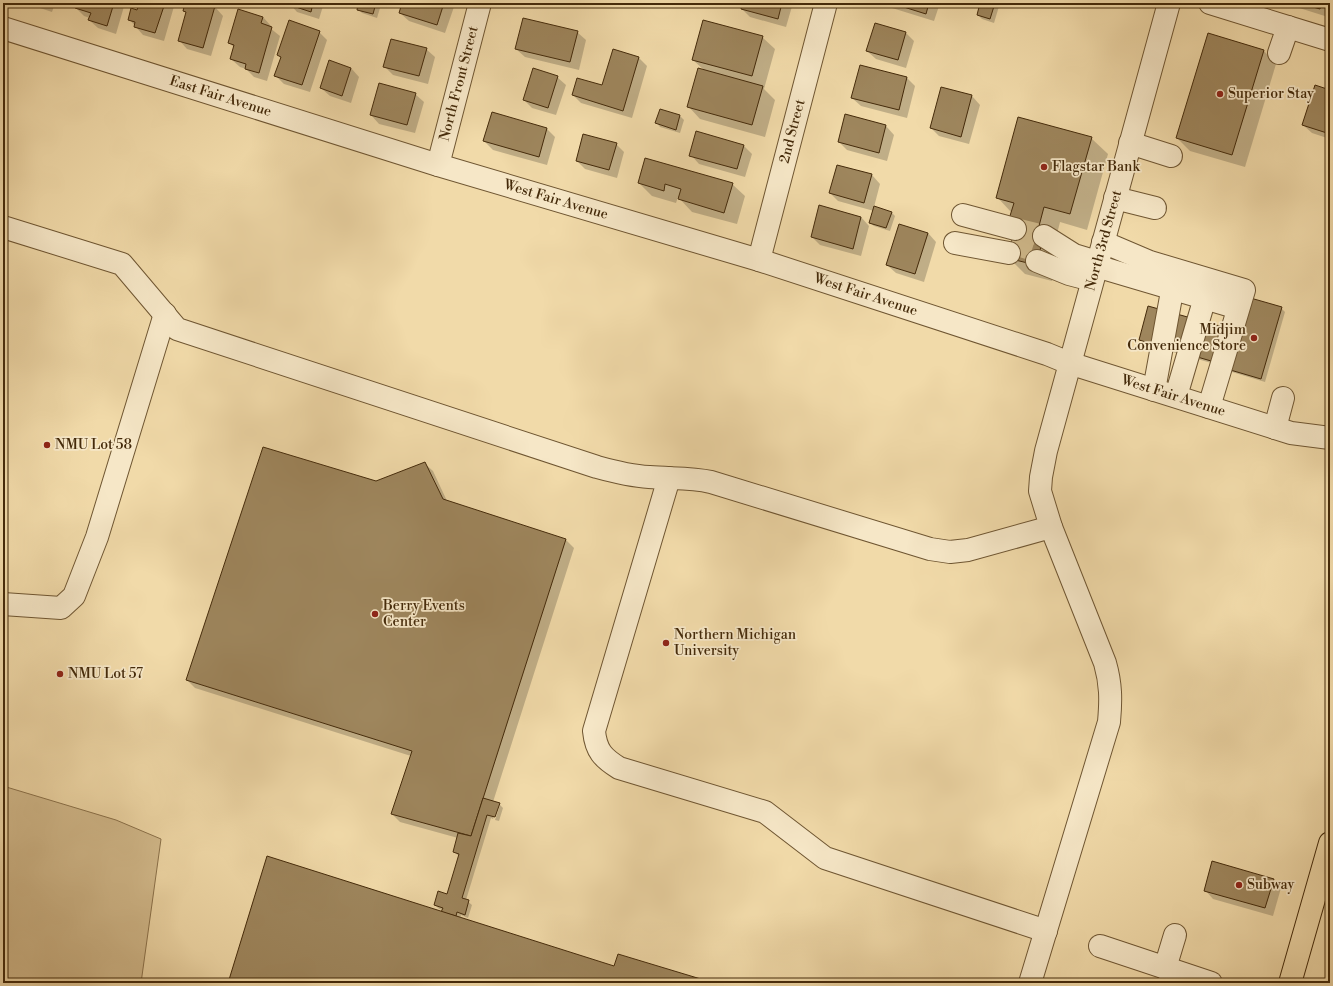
<svg xmlns="http://www.w3.org/2000/svg" width="1333" height="986" font-family="'Libre Bodoni',serif">
<rect width="100%" height="100%" fill="#f1daa9"/>
<filter id="stains"><feTurbulence type="fractalNoise" baseFrequency=".005" numOctaves="4"/><feColorMatrix values="0 0 0 0 .2 0 0 0 0 .09 0 0 0 0 .02 0 0 0 .5 -.17"/></filter>
<radialGradient id="worn" r=".72"><stop offset=".6" stop-color="#630" stop-opacity="0"/><stop offset="1" stop-color="#630" stop-opacity=".3"/></radialGradient>
<path fill="#d4bc8e" stroke="#8c734c" d="M3,786L116,820L161,839L141,983H3Z"/>
<g fill="#0003">
<path d="M25,3H55L52,12Z"/>
<path d="M77,3H125L116,34L98,28L89,20L90,18L84,16L76,8Z"/>
<path d="M140,3H175L164,41L143,35L129,19L137,11Z"/>
<path d="M186,3H201L215,7L223,16L211,56L187,49L179,40L187,13L184,11Z"/>
<path d="M289,3H324L319,19L297,12Z"/>
<path d="M360,3L376,4L380,8L377,18L362,13L358,9Z"/>
<path d="M403,3H454L455,4L445,33L409,21L400,13Z"/>
<path d="M743,3H793L786,27L750,17L742,9Z"/>
<path d="M886,3H940L934,21L892,8Z"/>
<path d="M981,3H1000L994,23L982,19L978,15Z"/>
<path d="M1290,3H1330V10L1328,17L1293,6Z"/>
<path d="M263,17L271,26L270,28L280,36L267,81L254,77L246,69L240,67L231,59L235,48L229,43Z"/>
<path d="M875,24L906,33L914,41L906,68L876,59L867,51Z"/>
<path d="M319,32L327,40L310,92L284,84L275,75L281,58L278,55Z"/>
<path d="M577,32L586,40L579,70L525,57L516,49Z"/>
<path d="M1208,35L1264,51L1276,64L1245,167L1190,151L1177,138Z"/>
<path d="M762,37L775,49L764,89L775,100L765,137L700,119L688,106L704,70L693,60Z"/>
<path d="M426,49L435,57L428,84L393,75L384,66Z"/>
<path d="M614,51L639,58L647,66L632,118L581,103L573,95L603,86Z"/>
<path d="M861,66L907,78L915,86L907,118L861,106L852,98Z"/>
<path d="M351,68L359,77L351,103L330,96L321,88Z"/>
<path d="M557,77L566,85L556,115L532,108L524,100Z"/>
<path d="M942,88L972,96L980,105L969,144L939,136L931,128Z"/>
<path d="M1330,91V139L1312,133L1303,125Z"/>
<path d="M415,94L424,102L415,133L379,124L371,115Z"/>
<path d="M492,113L547,129L555,137L547,165L493,150L484,141Z"/>
<path d="M680,116L684,120L680,133L660,127L657,123Z"/>
<path d="M846,116L886,126L894,135L887,161L847,150L839,142Z"/>
<path d="M1091,138L1108,154L1087,230L1060,222L1056,238L1062,245L1052,281L1025,274L1008,257L1017,226L1012,213L997,197Z"/>
<path d="M616,144L624,152L617,178L585,169L577,161Z"/>
<path d="M744,146L752,154L745,177L699,164L691,155Z"/>
<path d="M838,166L872,175L880,184L874,207L891,212L895,216L890,231L874,226L870,223L874,211L838,201L830,193Z"/>
<path d="M639,183L732,184L745,196L737,224L692,212L678,197L676,203L652,196Z"/>
<path d="M861,217L869,226L861,256L820,245L812,237Z"/>
<path d="M928,233L936,242L924,282L896,273L887,265Z"/>
<path d="M1281,308L1285,312L1265,382L1232,372L1228,368Z"/>
<path d="M1227,329L1222,366L1144,344L1140,340Z"/>
<path d="M424,463L433,471L447,501L566,540L574,548L493,802L499,804L503,808L499,821L495,820L500,805H498L493,819L491,818L466,900L472,905L468,918L461,915L460,919L615,968L711,983H229L445,914L443,910L439,909L435,905L447,895L459,856L454,852L458,838L400,822L392,814L411,756L195,688L187,680L376,482Z"/>
<path d="M1273,880L1281,888L1273,916L1213,899L1205,890Z"/>
</g>
<g fill="#9e865d" stroke="#442a0a">
<path d="M76,3H114L107,26L88,20L91,13L75,8Z"/>
<path d="M139,3H165L155,33L134,27L135,22L128,20L131,8L137,10Z"/>
<path d="M185,3H204L215,6L203,48L178,41L186,12L183,11Z"/>
<path d="M288,3H313L311,12L287,4Z"/>
<path d="M358,3H376L373,14L357,10Z"/>
<path d="M402,3H444L437,25L399,13Z"/>
<path d="M742,3H782L778,19L741,9Z"/>
<path d="M891,3H929L926,14Z"/>
<path d="M980,3H995L990,19L977,15Z"/>
<path d="M1299,3H1321L1320,9Z"/>
<path d="M238,9L263,17L261,23L272,27L259,73L245,69L246,64L230,59L234,45L228,43Z"/>
<path d="M523,18L578,31L570,62L515,49Z"/>
<path d="M289,20L320,31L302,85L274,76L281,57L277,55Z"/>
<path d="M703,20L763,36L752,76L692,60Z"/>
<path d="M875,23L906,32L898,60L866,51Z"/>
<path d="M1208,33L1264,50L1232,155L1176,138Z"/>
<path d="M391,39L427,48L419,76L383,67Z"/>
<path d="M613,49L639,57L623,111L572,95L577,78L602,85Z"/>
<path d="M329,60L351,68L342,96L320,88Z"/>
<path d="M860,65L907,77L899,110L851,98Z"/>
<path d="M533,68L558,76L548,108L523,100Z"/>
<path d="M698,68L763,86L752,125L687,107Z"/>
<path d="M379,83L416,93L407,125L370,115Z"/>
<path d="M1315,85L1330,90V134L1302,125Z"/>
<path d="M941,87L972,95L961,137L930,128Z"/>
<path d="M660,109L680,115L676,130L655,123Z"/>
<path d="M492,112L547,128L539,157L483,141Z"/>
<path d="M845,114L886,125L879,153L838,142Z"/>
<path d="M1018,117L1092,137L1070,214L1044,207L1039,226L1046,228L1036,265L1007,258L1015,229L1009,219L1014,203L996,198Z"/>
<path d="M696,131L744,145L737,169L689,156Z"/>
<path d="M583,134L617,143L609,170L576,161Z"/>
<path d="M645,158L733,183L724,213L678,199L681,189L665,184L664,191L638,183Z"/>
<path d="M837,165L872,174L864,203L829,193Z"/>
<path d="M819,205L861,217L853,249L811,237Z"/>
<path d="M874,206L892,212L886,228L869,223Z"/>
<path d="M899,224L928,233L915,274L886,265Z"/>
<path d="M1247,297L1282,307L1261,379L1227,369Z"/>
<path d="M1148,306L1227,328L1218,363L1139,340Z"/>
<path d="M263,447L376,481L425,462L443,499L566,539L471,836L391,814L412,751L186,680Z"/>
<path d="M483,798L500,803L495,817L487,815L462,898L469,900L465,915L457,912L456,916L441,912L443,908L434,905L438,891L447,894L459,854L453,852L458,833L471,836Z"/>
<path d="M267,856L614,966L618,954L714,983H228Z"/>
<path d="M1212,861L1274,879L1265,908L1204,891Z"/>
</g>
<g fill="none" stroke-linecap="round" stroke-linejoin="round">
<g stroke="#ceb789" stroke-width="22" stroke-dasharray="22 11" stroke-linecap="butt">
<path d="M1015,229L1044,236"/>
<path d="M1011,243L1040,252"/>
</g>
<g stroke="#6f5632" stroke-width="24">
<g id="minor">
<path d="M1210,3L1330,40"/>
<path id="s1" d="M3,28L438,165L759,260L1047,354L1069,363L1291,433L1330,438"/>
<path d="M1279,53L1288,27"/>
<path d="M1130,143L1171,156"/>
<path id="s2" d="M438,165L480,3"/>
<path d="M1115,198L1155,208"/>
<path d="M963,215L1015,229"/>
<path d="M3,227L122,264L177,329L597,467C615,472 631,476 649,477C670,479 690,477 711,482L930,549L950,552L968,550L1051,527"/>
<path d="M1044,236L1074,255L1097,262"/>
<path d="M1103,242L1150,262L1244,290L1209,407"/>
<path d="M955,243L1009,253"/>
<path id="s3" d="M759,260L826,3"/>
<path d="M1037,261L1069,274L1092,280"/>
<path d="M1096,266L1238,308"/>
<path d="M1154,390L1175,275"/>
<path d="M1176,396L1209,284"/>
<path d="M1275,428L1283,398"/>
<path d="M669,478L594,731C596,751 603,758 619,768L765,812L825,858L1046,931"/>
<path d="M3,604L61,608L74,596L97,537L165,314"/>
<path d="M1100,946L1211,983"/>
<path d="M1165,968L1175,935"/>
<path id="s4" d="M1030,983L1109,722C1111,700 1111,684 1105,663L1051,527L1040,491L1041,477L1046,451L1169,3"/>
</g>
</g>
<g stroke="#442a0a" stroke-width="24">
<path id="major" d="M1290,983L1330,843"/>
</g>
<use href="#minor" stroke="#f6e7c7" stroke-width="22"/>
<use href="#major" stroke="#f1daa9" stroke-width="22"/>
</g>
<g fill="#8f2418" stroke="#f6e7c7" stroke-width="1.5">
<circle cx="1220" cy="94" r="4"/>
<circle cx="1044" cy="167" r="4"/>
<circle cx="1254" cy="338" r="4"/>
<circle cx="47" cy="445" r="4"/>
<circle cx="375" cy="614" r="4"/>
<circle cx="666" cy="643" r="4"/>
<circle cx="60" cy="674" r="4"/>
<circle cx="1239" cy="885" r="4"/>
</g>
<g text-anchor="middle" dominant-baseline="central" stroke-width="3.5" stroke-linejoin="round" paint-order="stroke">
<g font-size="14" fill="#442a0a" stroke="#f6e7c7">
<text stroke="none"><textPath href="#s2" startOffset="84">North Front Street</textPath></text>
<text stroke="none"><textPath href="#s1" startOffset="228">East Fair Avenue</textPath></text>
<text stroke="none"><textPath href="#s3" startOffset="133">2nd Street</textPath></text>
<text stroke="none"><textPath href="#s1" startOffset="579">West Fair Avenue</textPath></text>
<text stroke="none"><textPath href="#s4" startOffset="775">North 3rd Street</textPath></text>
<text stroke="none"><textPath href="#s1" startOffset="903">West Fair Avenue</textPath></text>
<text stroke="none"><textPath href="#s1" startOffset="1227">West Fair Avenue</textPath></text>
</g>
<g font-size="14" fill="#442a0a" stroke="#f6e7c7" text-anchor="start">
<text x="1228" y="94">Superior Stay</text>
<text x="1052" y="167">Flagstar Bank</text>
<text x="1246" y="330" text-anchor="end">Midjim<tspan x="1246" dy="16">Convenience Store</tspan></text>
<text x="55" y="445">NMU Lot 58</text>
<text x="383" y="606">Berry Events<tspan x="383" dy="16">Center</tspan></text>
<text x="674" y="635">Northern Michigan<tspan x="674" dy="16">University</tspan></text>
<text x="68" y="674">NMU Lot 57</text>
<text x="1247" y="885">Subway</text>
</g>
</g>
<rect width="1333" height="986" fill="none" stroke="#f1daa9" stroke-width="16"/>
<rect x="4" y="4" width="1325" height="978" fill="none" stroke="#442a0a" stroke-width="2"/>
<rect x="8" y="8" width="1317" height="970" fill="none" stroke="#442a0a"/>
<rect width="100%" height="100%" filter="url(#stains)"/>
<rect width="100%" height="100%" fill="url(#worn)"/>
</svg>
